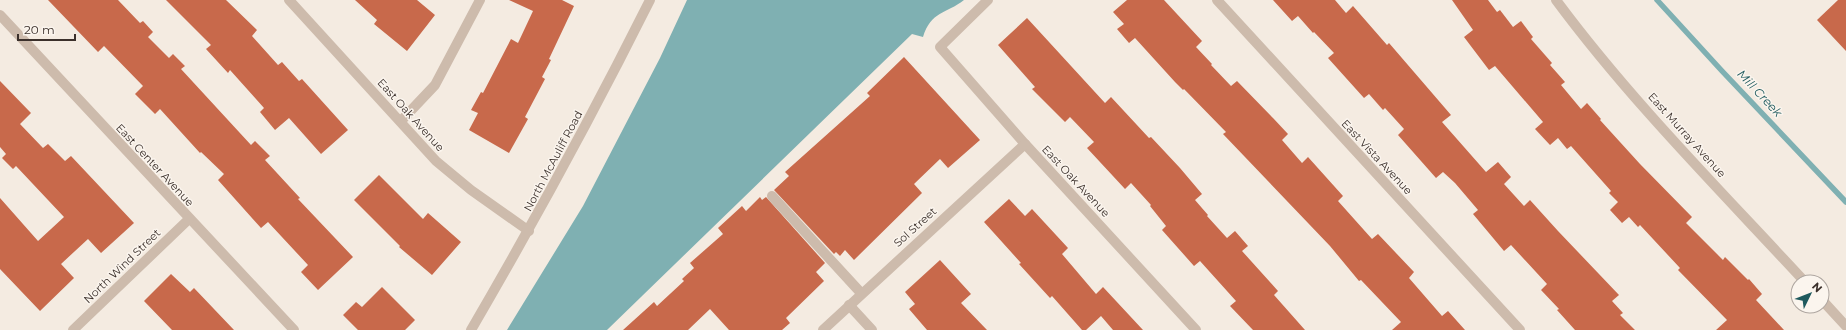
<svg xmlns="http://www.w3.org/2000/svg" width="1846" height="330" font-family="Montserrat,sans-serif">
<rect width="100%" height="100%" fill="#f4ebe1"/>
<path fill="#7fb0b2" d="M687,0H964C946,14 931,11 923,37L912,34L607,330H507L583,206L660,58Z"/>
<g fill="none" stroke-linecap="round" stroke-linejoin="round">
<path stroke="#7fb0b2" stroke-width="5.5" d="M1657,0L1722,71L1846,202"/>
</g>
<g fill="#c8694b">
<path d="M48,0H118L140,23L143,21L153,32L148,37L169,58L173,54L185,66L181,69L251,145L255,141L270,156L265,160L300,198L298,199L353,257L318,290L301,272L308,265L268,222L261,228L218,180L224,174L201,152L200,153L160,109L155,114L135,94L143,86L104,46L98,52Z"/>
<path d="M166,0H226L257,30L252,36L278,65L282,62L299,81L302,79L348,130L321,154L289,118L275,130L260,112L264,108L230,70L228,73L206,49L211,45Z"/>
<path d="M355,0H417L435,15L407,51L374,24L377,20Z"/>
<path d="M509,0H562L574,6L549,59L551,60L542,77L545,79L525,117L528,119L509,153L469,130L478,113L471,110L481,92L483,93L511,39L518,43L533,11Z"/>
<path d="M1127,0H1164L1202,41L1196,47L1212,64L1211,65L1231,86L1237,81L1273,118L1288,134L1282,140L1302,163L1308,157L1343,196L1338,201L1372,239L1378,234L1414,272L1409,278L1442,316L1448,311L1465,330H1392L1401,322L1361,280L1359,281L1330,246L1223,134L1226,132L1184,89L1183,90L1175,82L1135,38L1129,43L1117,29L1124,24L1113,12Z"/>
<path d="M1273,0H1335L1346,13L1353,6L1387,45L1389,43L1451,115L1442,122L1486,172L1498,162L1511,177L1504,184L1524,206L1530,200L1558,231L1619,295L1612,301L1623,313L1620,315L1635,330H1575L1557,310L1559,309L1541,290L1547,284L1511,245L1504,251L1473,214L1478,210L1455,183L1443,172L1436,178L1398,135L1404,129L1385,108L1383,110L1369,94L1364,98L1328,58L1334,53L1314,32L1313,33L1298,16L1292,21Z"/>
<path d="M1452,0H1488L1497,12L1500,10L1513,27L1521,21L1533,37L1531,39L1552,63L1550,65L1565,82L1561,85L1581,109L1587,103L1601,119L1600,120L1640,164L1692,217L1686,223L1723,260L1725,257L1748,280L1749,279L1762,294L1756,300L1784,330H1716L1727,320L1678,270L1680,268L1640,225L1638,227L1629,217L1622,223L1610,210L1618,202L1609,193L1611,191L1571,146L1567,149L1558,138L1550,145L1535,129L1543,122L1495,66L1489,70L1464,37L1473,30Z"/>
<path d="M1838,0H1846V51L1817,20Z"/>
<path d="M1027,18L1105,103L1111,97L1149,138L1151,137L1180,168L1202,194L1195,200L1208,215L1207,216L1227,238L1235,231L1248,246L1242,251L1278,291L1274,295L1305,330H1253L1230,306L1236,301L1200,261L1194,266L1162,230L1166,226L1150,206L1151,205L1131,183L1125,189L1087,148L1094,142L1070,117L1065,122L1032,89L1035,87L998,45Z"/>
<path d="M904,57L980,140L948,168L940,159L914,184L922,193L854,260L845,250L840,256L836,252L834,254L774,190L789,176L785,172L870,96L867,93Z"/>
<path d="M0,81L31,113L20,124L43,148L48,144L65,161L71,156L134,223L101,253L88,239L61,264L74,278L40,311L0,269V198L38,241L64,217L16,166L13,169L2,158L6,154L0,147Z"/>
<path d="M379,175L423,219L428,213L461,242L432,275L399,247L400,246L354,200Z"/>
<path d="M760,197L762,200L766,197L825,263L816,272L824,281L786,318L790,323L782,330H729L710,309L688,330H623L654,302L657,306L684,281L682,279L694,268L690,263L723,234L718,228L742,206L746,211Z"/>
<path d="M1009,199L1025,216L1032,209L1068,248L1062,254L1096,294L1103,287L1143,330H1113L1101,316L1086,330H1082L1052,296L1050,298L1019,264L1021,263L984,222Z"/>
<path d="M940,260L971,294L961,303L987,330H927L909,309L915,304L905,292Z"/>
<path d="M171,274L190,292L194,288L234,330H172L144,301Z"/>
<path d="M382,287L415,320L405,330H358L343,315L356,302L362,307Z"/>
</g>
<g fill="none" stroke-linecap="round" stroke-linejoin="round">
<g stroke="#cdbbac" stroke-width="10">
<path d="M289,0L436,161L471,190L529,231"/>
<path d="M988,0L940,47L1025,144L1196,330"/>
<path d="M1217,0L1520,330"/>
<path d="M1556,0C1630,100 1721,191 1805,282"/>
<path d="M0,15L294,330"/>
<path d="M401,121L435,85L480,0"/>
<path d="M772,196L861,293"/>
<path d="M1822,300L1846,326"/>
<path d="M849,305L872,330"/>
<path d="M73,330L189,219"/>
<path d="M471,330C534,222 594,112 650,0"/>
<path d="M823,330L1025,144"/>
</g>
</g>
<g text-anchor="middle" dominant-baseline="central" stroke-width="3" stroke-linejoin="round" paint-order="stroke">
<g font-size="11" fill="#3b302b" stroke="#fbf5ee">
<text transform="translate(411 115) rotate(48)">East Oak Avenue</text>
<text transform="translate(1687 135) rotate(48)">East Murray Avenue</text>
<text transform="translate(1377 157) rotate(47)">East Vista Avenue</text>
<text transform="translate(553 161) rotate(-62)">North McAuliff Road</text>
<text transform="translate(155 165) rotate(47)">East Center Avenue</text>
<text transform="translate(1076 181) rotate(47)">East Oak Avenue</text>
<text transform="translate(915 227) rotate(-42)">Sol Street</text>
<text transform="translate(122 266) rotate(-44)">North Wind Street</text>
</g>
<g font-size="12" font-style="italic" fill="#1f5a5e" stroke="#fbf5ee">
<text transform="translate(1760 93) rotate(47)">Mill Creek</text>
</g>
</g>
<g transform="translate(1810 294) rotate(47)"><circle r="19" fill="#fbf5ee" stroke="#aea6a0"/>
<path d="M0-3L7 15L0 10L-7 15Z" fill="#1f5a5e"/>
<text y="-6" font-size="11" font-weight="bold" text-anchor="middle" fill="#3b302b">N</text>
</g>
<path d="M18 34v6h57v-6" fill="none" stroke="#3b302b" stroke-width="2"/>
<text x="24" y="34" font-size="12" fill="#3b302b" stroke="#fbf5ee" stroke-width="3" paint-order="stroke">20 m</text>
</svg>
